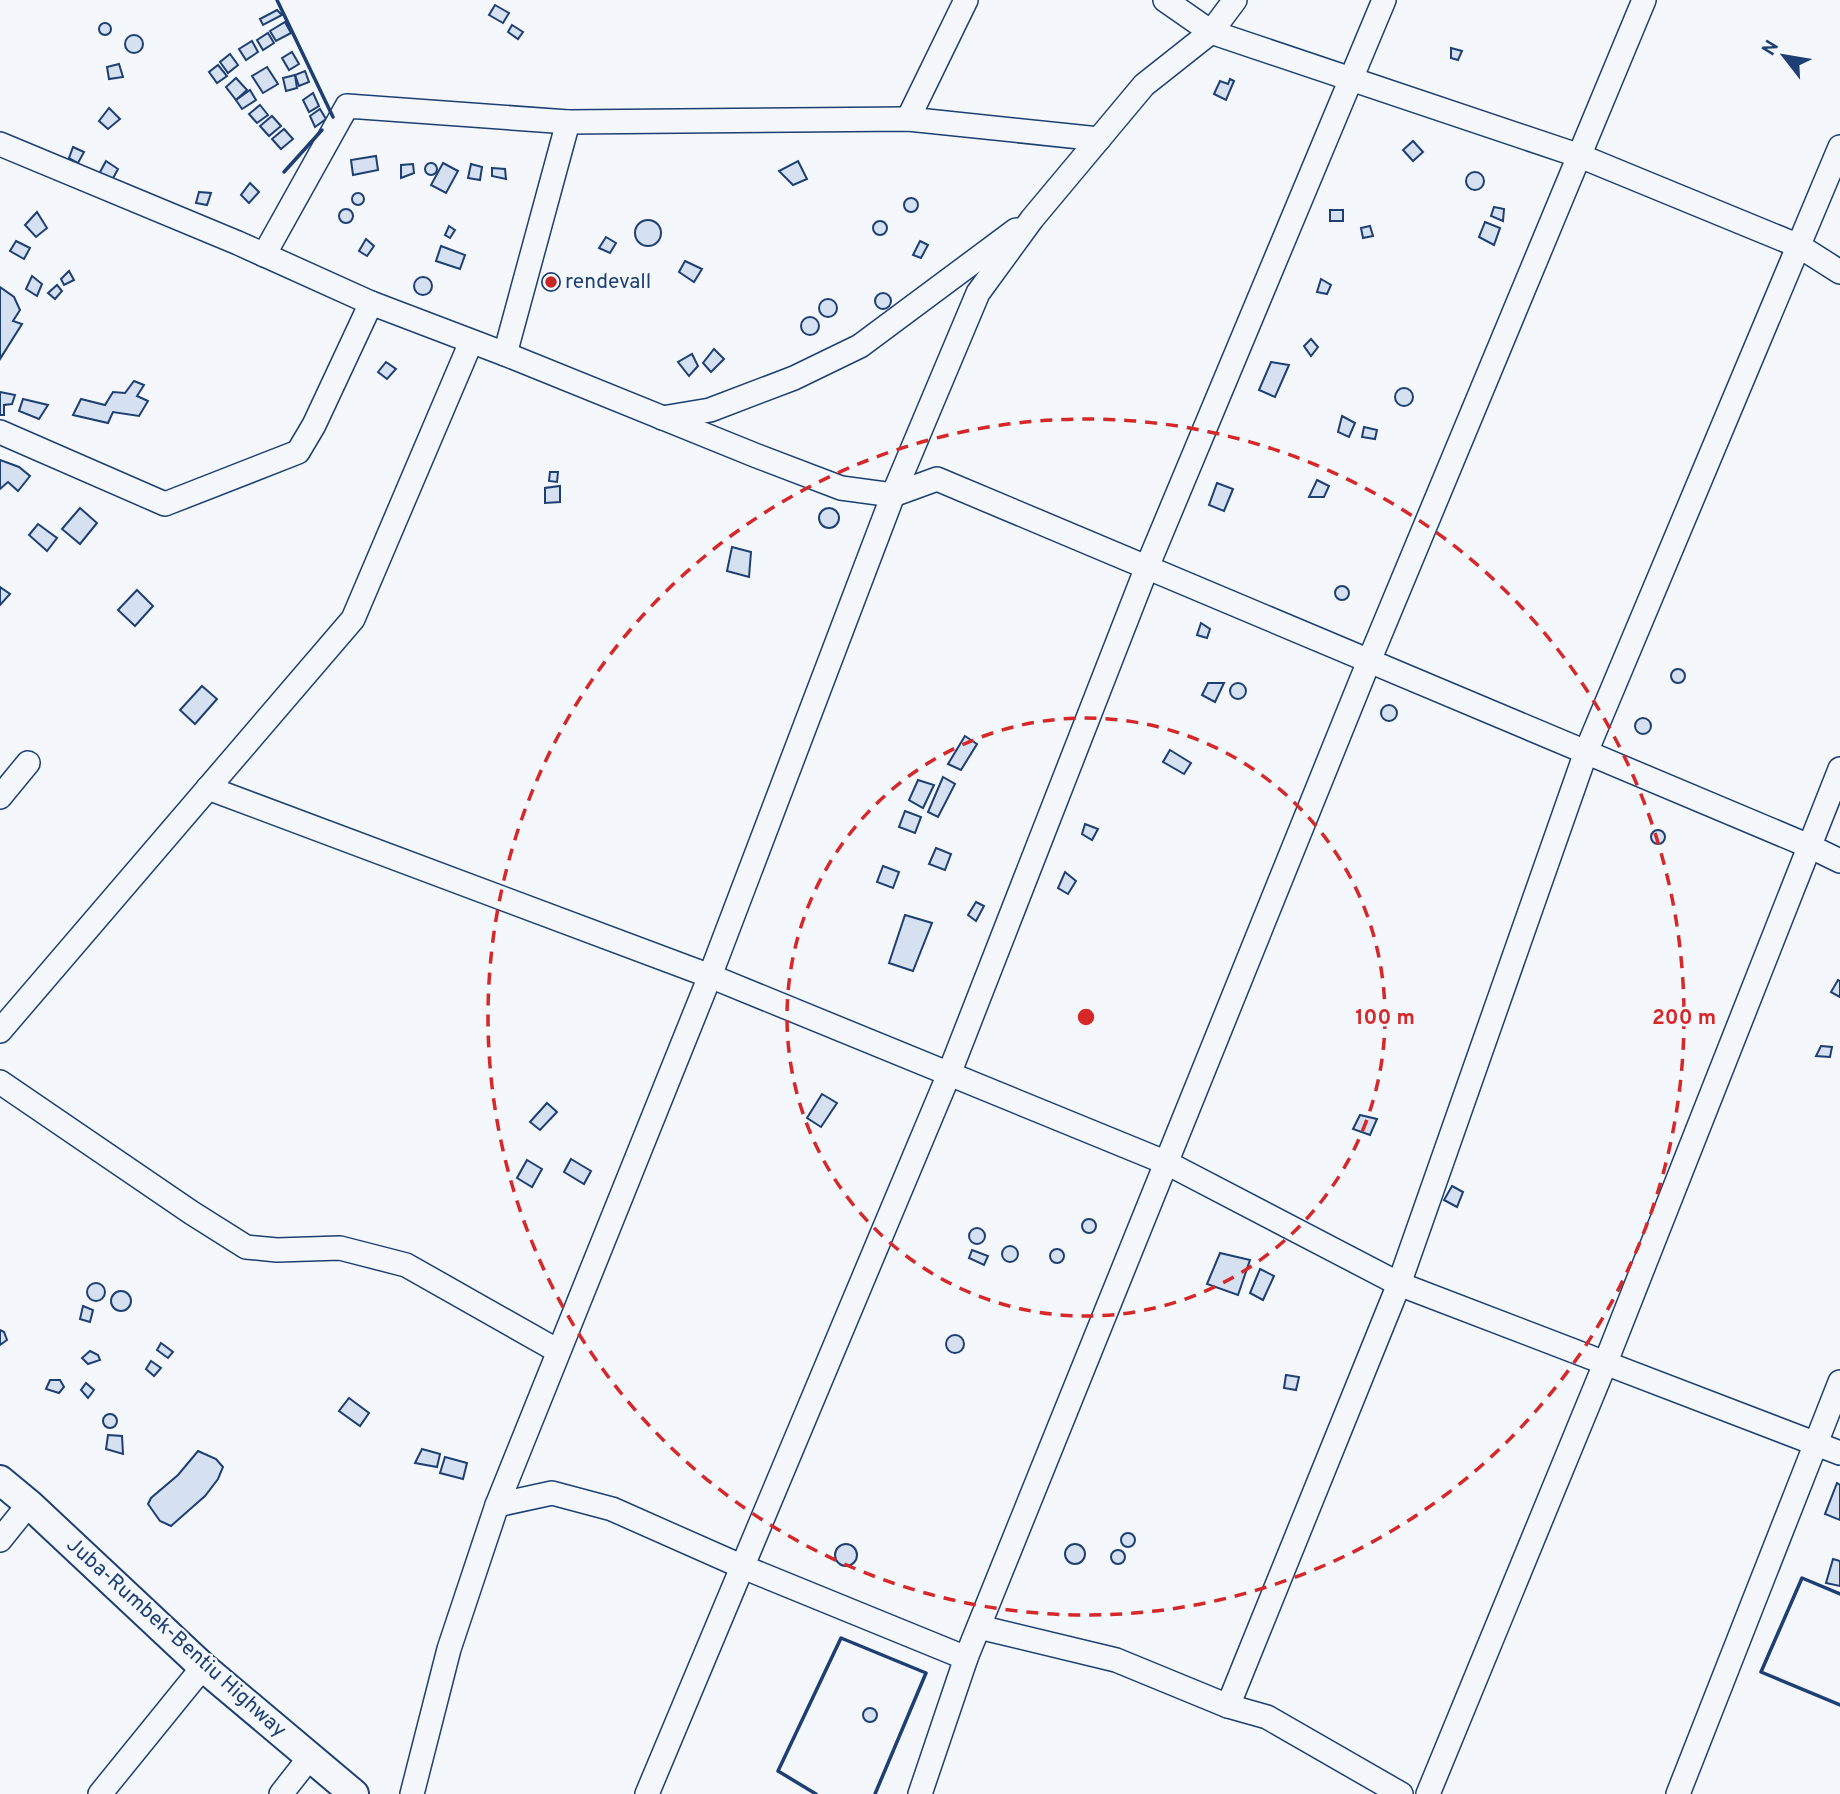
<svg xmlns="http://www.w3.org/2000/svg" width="1840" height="1794" font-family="Overpass,sans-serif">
<rect width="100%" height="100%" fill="#f4f7fb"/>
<g fill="#d5e0f0" stroke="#1d3f73" stroke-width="2">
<path d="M495,5L509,13L503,23L489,15Z"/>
<path d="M277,10L282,15L263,25L260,19Z"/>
<path d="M285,22L291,33L276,41L270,31Z"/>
<circle cx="105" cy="29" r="6"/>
<path d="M512,25L523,32L518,39L508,32Z"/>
<path d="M268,33L274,43L263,50L257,40Z"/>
<circle cx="134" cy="44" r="9"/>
<path d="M252,41L258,52L246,60L239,49Z"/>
<path d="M1451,48L1462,51L1458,60L1451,58Z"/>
<path d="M292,52L299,64L289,70L282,58Z"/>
<path d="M230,54L238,65L228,73L220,62Z"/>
<path d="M119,64L123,77L109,79L107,67Z"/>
<path d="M218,65L227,76L217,83L209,72Z"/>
<path d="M267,67L278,84L263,93L252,76Z"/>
<path d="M305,71L309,82L299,86L295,75Z"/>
<path d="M295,75L297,88L286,91L283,78Z"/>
<path d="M236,78L247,90L236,100L226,87Z"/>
<path d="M1230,79L1234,81L1226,100L1214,94L1220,81L1228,84Z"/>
<path d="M250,90L256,100L242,109L236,100Z"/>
<path d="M313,93L319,106L309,112L303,100Z"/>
<path d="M260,105L268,115L257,123L249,114Z"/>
<path d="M109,108L120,119L108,129L99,121Z"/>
<path d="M320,109L326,119L315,127L310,116Z"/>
<path d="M272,116L281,126L269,136L260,126Z"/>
<path d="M284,129L293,139L281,149L272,139Z"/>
<path d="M1413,141L1423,152L1413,161L1403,150Z"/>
<path d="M73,147L84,152L78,163L69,158Z"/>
<path d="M376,156L378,170L353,175L351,160Z"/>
<path d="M106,161L118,169L111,182L99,174Z"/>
<path d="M798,161L807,179L793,185L779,171Z"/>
<circle cx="431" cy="169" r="6"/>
<path d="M443,163L458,171L446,193L431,185Z"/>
<path d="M413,164L414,173L401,178V165Z"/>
<path d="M471,164L482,167L480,180L468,178Z"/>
<path d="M492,168L505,169L506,179L492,176Z"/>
<circle cx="1475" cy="181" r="9"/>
<path d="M250,183L259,192L249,203L241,195Z"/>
<path d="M199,192L211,193L207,205L196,203Z"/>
<circle cx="358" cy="199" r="6"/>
<circle cx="911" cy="205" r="7"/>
<path d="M1494,207L1504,209L1503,221L1491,216Z"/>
<circle cx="346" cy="216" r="7"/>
<rect x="1330" y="210" width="13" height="11"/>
<path d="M37,212L47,228L36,237L25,225Z"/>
<circle cx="648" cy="233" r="13"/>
<circle cx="880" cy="228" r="7"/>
<path d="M1485,222L1500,228L1494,245L1479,237Z"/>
<path d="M449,226L455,230L450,238L445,235Z"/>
<path d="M1370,226L1373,236L1363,238L1361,228Z"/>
<path d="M606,237L616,243L610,253L599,248Z"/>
<path d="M366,239L374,246L367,256L359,251Z"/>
<path d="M16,241L30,248L24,259L10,251Z"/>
<path d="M920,241L928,245L921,258L913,255Z"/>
<path d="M441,246L465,255L460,269L436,261Z"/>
<path d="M685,261L702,269L694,282L679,272Z"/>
<path d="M69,271L74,280L64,285L61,279Z"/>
<circle cx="551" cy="282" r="9"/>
<path d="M32,276L42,284L37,296L26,289Z"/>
<circle cx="423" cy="286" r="9"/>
<path d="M1321,279L1331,285L1327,294L1317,292Z"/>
<path d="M57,285L62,291L55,299L48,293Z"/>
<path d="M0,287L14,297L20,310L13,321L22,324L0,359Z"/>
<circle cx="883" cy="301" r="8"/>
<circle cx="828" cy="308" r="9"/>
<circle cx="810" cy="326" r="9"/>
<path d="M1311,339L1318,347L1311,356L1304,346Z"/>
<path d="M714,349L724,359L711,372L703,363Z"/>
<path d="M692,354L698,366L689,376L678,362Z"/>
<path d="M386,362L396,369L387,379L378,372Z"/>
<path d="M1271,362L1289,365L1275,397L1259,390Z"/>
<path d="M134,381L144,385L137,396L148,401L139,416L113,412L108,423L73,415L81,399L105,405L113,392L125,393Z"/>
<circle cx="1404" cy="397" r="9"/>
<path d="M0,392L15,395L12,404L4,405V415H0Z"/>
<path d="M23,399L48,405L39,419L19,411Z"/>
<path d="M1342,416L1355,423L1349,437L1338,432Z"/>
<path d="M1364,427L1377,430L1375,439L1362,437Z"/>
<path d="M0,460L19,467L30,476L18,491L8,482L0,489Z"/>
<path d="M550,472H558L557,482L549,481Z"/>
<path d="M1317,480L1329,486L1324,497H1309Z"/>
<path d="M1217,483L1233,489L1224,511L1209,505Z"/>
<path d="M560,486V502L545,503V488Z"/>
<circle cx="829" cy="518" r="10"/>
<path d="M80,508L97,523L80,544L62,529Z"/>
<path d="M38,524L57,538L47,551L29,535Z"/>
<path d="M732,547L751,552L749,577L727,571Z"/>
<circle cx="1342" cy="593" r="7"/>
<path d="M0,587L10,594L0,605Z"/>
<path d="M137,590L153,606L135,626L118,610Z"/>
<path d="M1201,623L1210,629L1207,638L1197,635Z"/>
<circle cx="1678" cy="676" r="7"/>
<path d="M1208,683H1224L1215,702L1202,695Z"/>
<circle cx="1238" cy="691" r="8"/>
<path d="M202,686L217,699L195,724L180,710Z"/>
<circle cx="1389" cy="713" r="8"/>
<circle cx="1643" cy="726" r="8"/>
<path d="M965,736L977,744L961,770L948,764Z"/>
<path d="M1170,750L1191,763L1184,774L1163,762Z"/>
<path d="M943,777L955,784L938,817L928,812Z"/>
<path d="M918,780L934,785L923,808L909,800Z"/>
<path d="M905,811L921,817L915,833L899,827Z"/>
<path d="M1085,824L1098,829L1092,840L1082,834Z"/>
<circle cx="1658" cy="837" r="7"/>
<path d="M936,848L951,854L945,870L929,864Z"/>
<path d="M883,866L899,872L893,888L877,882Z"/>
<path d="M1065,872L1076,881L1068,894L1058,888Z"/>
<path d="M976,902L984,906L976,921L968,915Z"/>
<path d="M905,915L932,923L913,971L889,963Z"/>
<path d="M1838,980L1840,981V997L1831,992Z"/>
<path d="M1821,1046L1832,1047L1830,1057L1816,1056Z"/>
<path d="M822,1094L837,1103L821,1127L807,1118Z"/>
<path d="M547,1103L557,1112L540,1130L530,1122Z"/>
<path d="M1360,1115L1377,1119L1370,1135L1353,1129Z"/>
<path d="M571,1159L591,1171L584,1184L564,1172Z"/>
<path d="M527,1160L542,1169L532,1187L517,1178Z"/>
<path d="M1452,1186L1463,1192L1457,1207L1444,1200Z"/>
<circle cx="1089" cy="1226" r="7"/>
<circle cx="977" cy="1236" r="8"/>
<circle cx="1010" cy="1254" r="8"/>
<circle cx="1057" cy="1256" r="7"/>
<path d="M972,1250L988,1256L984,1265L969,1258Z"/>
<path d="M1220,1253L1250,1260L1238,1295L1207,1284Z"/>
<path d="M1260,1269L1274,1276L1263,1300L1250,1293Z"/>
<circle cx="96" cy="1292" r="9"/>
<circle cx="121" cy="1301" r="10"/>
<path d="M83,1306L93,1310L90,1322L80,1319Z"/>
<path d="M0,1330L4,1332L7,1340L0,1345Z"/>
<circle cx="955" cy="1344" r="9"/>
<path d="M161,1343L173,1352L168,1358L157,1350Z"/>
<path d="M90,1351L98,1355L100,1360L88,1364L82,1358Z"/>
<path d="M151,1361L161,1368L154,1376L146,1369Z"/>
<path d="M1286,1375L1299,1377L1296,1390L1284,1388Z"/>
<path d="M50,1380H60L64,1387L59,1393L46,1389Z"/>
<path d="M86,1383L94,1390L88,1398L81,1390Z"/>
<path d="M349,1398L369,1413L360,1426L339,1411Z"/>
<circle cx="110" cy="1421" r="7"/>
<path d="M108,1435L122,1436L123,1454L106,1449Z"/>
<path d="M422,1449L440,1454L437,1467L415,1463Z"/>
<path d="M198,1451L216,1459L223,1467L218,1479L205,1496L171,1526L160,1521L148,1504L151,1498L178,1475Z"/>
<path d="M445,1457L467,1463L463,1479L440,1473Z"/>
<path d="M1837,1483L1840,1485V1520L1825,1514Z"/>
<circle cx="1128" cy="1540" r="7"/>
<circle cx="846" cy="1555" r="11"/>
<circle cx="1075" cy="1554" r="10"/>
<circle cx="1118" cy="1557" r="7"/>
<path d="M1833,1559L1840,1561V1586L1826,1583Z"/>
<circle cx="870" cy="1715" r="7"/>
</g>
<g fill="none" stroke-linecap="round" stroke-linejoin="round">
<g stroke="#1d3f73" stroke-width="26">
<g id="minor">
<path d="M1165,0L1211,32L1580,156L1799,246L1840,272"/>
<path d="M908,119L966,0"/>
<path d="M0,144L238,243L371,303L505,354L757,456L841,488L893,495L937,479L1809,846L1840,861"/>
<path d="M264,255L347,106L568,122L908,119L1099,139"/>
<path d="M505,354L568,122"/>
<path d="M662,418L710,410L794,378L860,346L1016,230"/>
<path d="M0,432L165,504L298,452L314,425L371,303"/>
<path d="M208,788L710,976L1167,1163L1399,1284L1840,1453"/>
<path d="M0,797L28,763"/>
<path d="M0,1031L353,619L471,342"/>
<path d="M0,1082L192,1213L246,1247L277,1250L340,1248L406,1265L558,1351"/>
<path d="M497,1505L552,1493L612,1509L743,1567L966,1658"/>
<path d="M0,1540L29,1504"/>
<path d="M979,1627L1116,1660L1228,1706L1267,1717L1401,1794"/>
<path d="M1228,1706L1399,1284L1586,752L1840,147"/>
<path d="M100,1794L203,1667"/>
<path d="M281,1794L310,1757"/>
<path d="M412,1794L449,1649L497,1505L710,976L893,495L978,293L1032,219L1144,85L1211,32L1235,0"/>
<path d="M647,1794L949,1074L1147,567L1384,0"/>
<path d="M920,1794L966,1658L1369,661L1644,0"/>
<path d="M1428,1794L1605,1364L1840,769"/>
<path d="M1678,1794L1840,1382"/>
</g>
</g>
<g stroke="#1d3f73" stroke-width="32">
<path id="major" d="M0,1480L29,1504L203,1667L354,1794"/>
</g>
<use href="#minor" stroke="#f4f7fb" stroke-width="23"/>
<use href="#major" stroke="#f4f7fb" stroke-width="28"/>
<g stroke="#1d3f73" stroke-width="3.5">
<path d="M277,0L333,117"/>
<path d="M284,172L322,130"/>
<path d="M1840,1594L1802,1578L1761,1672L1840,1705"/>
<path d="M816,1794L778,1771L841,1638L926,1673L875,1794"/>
</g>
</g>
<g fill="none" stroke="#d62828" stroke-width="3.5" stroke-dasharray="12 9">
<circle cx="1086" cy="1017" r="299"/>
<circle cx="1086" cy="1017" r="598"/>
</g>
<circle fill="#c62828" stroke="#f4f7fb" stroke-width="2.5" cx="551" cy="282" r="7"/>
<g text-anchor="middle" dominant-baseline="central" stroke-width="5" stroke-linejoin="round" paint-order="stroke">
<g font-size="21" fill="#1d3f73" stroke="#f4f7fb" text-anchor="start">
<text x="565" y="282">rendevall</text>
</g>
<g font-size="21" fill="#1d3f73" stroke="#f4f7fb">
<text transform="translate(176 1638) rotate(42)">Juba-Rumbek-Bentiu Highway</text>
</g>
</g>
<circle cx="1086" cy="1017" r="10" fill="#d62828" stroke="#f4f7fb" stroke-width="3.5"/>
<g font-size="21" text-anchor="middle" font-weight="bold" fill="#d62828" stroke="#f4f7fb" stroke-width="5" stroke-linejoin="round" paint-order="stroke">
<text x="1385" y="1024">100 m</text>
<text x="1684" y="1024">200 m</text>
</g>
<g transform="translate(1784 56) rotate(301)" stroke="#f4f7fb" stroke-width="5" paint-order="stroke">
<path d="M0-5L12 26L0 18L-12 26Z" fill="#1d3f73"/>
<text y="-10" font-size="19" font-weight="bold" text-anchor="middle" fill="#1d3f73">N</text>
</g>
</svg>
